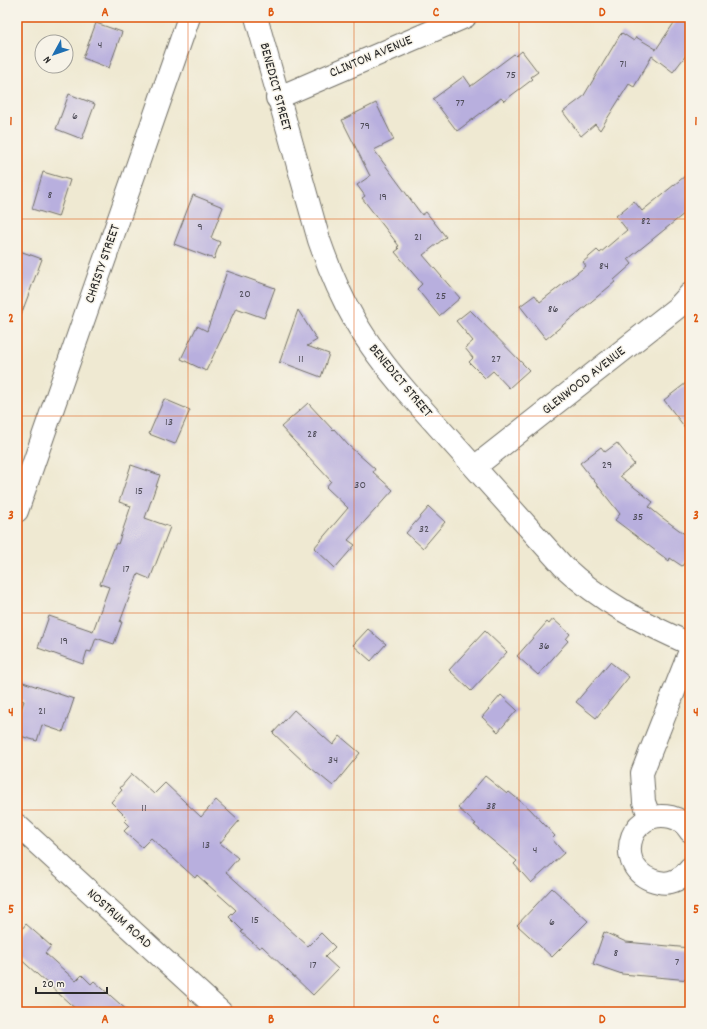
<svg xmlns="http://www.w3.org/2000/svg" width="707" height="1029" font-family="Dekko,sans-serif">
<rect width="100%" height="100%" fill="#f7f3e8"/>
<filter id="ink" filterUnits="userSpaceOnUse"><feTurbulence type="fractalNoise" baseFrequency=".025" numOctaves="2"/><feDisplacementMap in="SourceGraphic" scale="8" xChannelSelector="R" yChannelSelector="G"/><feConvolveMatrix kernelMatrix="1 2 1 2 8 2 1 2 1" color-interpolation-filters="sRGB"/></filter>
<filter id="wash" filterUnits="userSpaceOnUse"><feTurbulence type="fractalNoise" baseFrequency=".012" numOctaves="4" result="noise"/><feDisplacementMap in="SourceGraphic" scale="16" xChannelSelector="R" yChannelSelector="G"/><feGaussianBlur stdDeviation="0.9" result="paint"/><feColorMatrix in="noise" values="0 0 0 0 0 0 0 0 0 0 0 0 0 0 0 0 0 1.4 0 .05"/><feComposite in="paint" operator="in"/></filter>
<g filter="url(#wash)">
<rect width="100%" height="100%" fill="#efe9d2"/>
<g id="blocks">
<g fill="#b8afde">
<path d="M678,17H690V50L673,72L652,56L634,87L629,84L600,130L595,124L581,136L563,112L583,97L620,35L622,33L634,41L636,37L656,49L655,51Z"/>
<path d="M96,23L122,32L109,68L83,58Z"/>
<path d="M522,51L538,72L531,77L533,79L504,101L501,98L457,131L433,99L464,76L471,86L514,54L516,56Z"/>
<path d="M69,94L95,104L82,139L56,129Z"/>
<path d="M376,103L394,140L374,150L422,215L426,212L446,237L423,255L460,298L439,316L417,289L422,284L395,252L399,249L397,247L399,246L362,198L365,196L357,185L370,176L342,120Z"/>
<path d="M43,172L70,180L58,217L32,209Z"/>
<path d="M690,172V209L628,259L632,264L614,280L615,282L546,339L520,306L535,295L540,302L586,266L583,262L597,250L600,253L627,230L616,216L634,201L642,211Z"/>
<path d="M193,195L223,207L211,238L220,242L214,259L174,244Z"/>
<path d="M17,250L42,259L19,320H17Z"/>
<path d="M227,271L275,288L264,318L236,308L206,371L181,359L197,326L207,331Z"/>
<path d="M298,310L317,340L307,346L329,354L321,377L281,362L279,364Z"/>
<path d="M470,310L529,370L509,388L493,371L485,378L469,362L473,358L465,348L473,341L456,321Z"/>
<path d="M690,380V434L664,400Z"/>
<path d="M164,399L190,410L175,444L149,434Z"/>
<path d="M308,403L333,430L334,429L348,445L375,469L373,472L393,490L348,540L355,545L335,568L314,548L348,508L326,487L331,481L281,427Z"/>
<path d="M617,443L634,464L620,476L653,502L649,507L660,516L690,538V555L682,566L670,558L669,561L615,520L620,514L580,463L601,447L605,452Z"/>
<path d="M131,465L160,475L145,518L170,527L150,579L138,574L120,622H122L114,644L96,638L91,652L87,651L83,664L38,648L49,616L93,631L109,587L100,584L116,543L118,544L131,506L119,502Z"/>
<path d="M429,507L445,522L423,548L406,533Z"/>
<path d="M553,619L570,634L566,639L568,641L538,675L517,656L547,622L549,624Z"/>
<path d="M368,629L386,644L371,661L353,645Z"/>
<path d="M485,631L507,652L471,691L449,670Z"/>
<path d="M610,662L629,677L596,718L576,702Z"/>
<path d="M17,680L74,699L63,732L42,725L37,741L17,735V721L24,701L17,698Z"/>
<path d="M501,695L517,710L498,732L482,717Z"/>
<path d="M294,710L333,745L340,736L360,753L333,786L306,764L273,733Z"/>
<path d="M132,774L154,794L165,783L201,817L216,800L239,821L220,843L238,858L226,872L308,946L321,933L335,947L325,957L338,969L313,995L262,946L259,948L241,932L243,931L229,917L236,910L197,875L195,878L151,838L142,847L124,831L129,826L124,821L127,818L111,802L122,790L120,788Z"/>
<path d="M485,776L507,794L509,792L530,809L555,836L552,839L564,853L531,883L514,864L517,861L474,825L476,824L458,808Z"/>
<path d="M552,888L588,921L552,957L517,925Z"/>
<path d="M26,924L51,946L45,953L76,981L82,975L91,984L94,981L129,1012H79L17,956V935Z"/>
<path d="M604,932L626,942L690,948V980L622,974L593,964Z"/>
</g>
</g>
</g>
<g filter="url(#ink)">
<use href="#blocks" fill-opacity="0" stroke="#706e65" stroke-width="1"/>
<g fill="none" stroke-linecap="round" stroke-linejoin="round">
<g stroke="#706e65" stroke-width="24">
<g id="minor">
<path d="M256,17L319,240C341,303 363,341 407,392L563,566C601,602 643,623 690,644"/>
<path d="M277,98L465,17"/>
<path d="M476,466L678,307L690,294"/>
<path d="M17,511L189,17"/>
<path d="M650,818L644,802L642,773L690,651"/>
<path d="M17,825L221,1012"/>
<path d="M690,831C686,824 679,819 671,817C626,807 612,873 659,882C671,885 683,878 690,868"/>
</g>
</g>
<use href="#minor" stroke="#fff" stroke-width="22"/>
</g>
</g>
<path fill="none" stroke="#df570e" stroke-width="1" stroke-opacity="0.55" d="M188,17V1012M354,17V1012M519,17V1012M17,219H690M17,416H690M17,613H690M17,810H690"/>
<g text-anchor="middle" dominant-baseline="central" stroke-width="3" stroke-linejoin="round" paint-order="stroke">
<g font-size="12" fill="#4e4c58">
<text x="100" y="45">4</text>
<text x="623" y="64">71</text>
<text x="511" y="75">75</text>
<text x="460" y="103">77</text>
<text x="75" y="116">6</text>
<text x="365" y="126">79</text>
<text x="50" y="195">8</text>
<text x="383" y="197">19</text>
<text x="646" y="221">82</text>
<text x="200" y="227">9</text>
<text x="418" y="237">21</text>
<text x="604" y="266">84</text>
<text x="245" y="294">20</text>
<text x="441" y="296">25</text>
<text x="553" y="309">86</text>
<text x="301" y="359">11</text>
<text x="496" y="359">27</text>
<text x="169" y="422">13</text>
<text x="312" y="434">28</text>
<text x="607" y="465">29</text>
<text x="360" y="485">30</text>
<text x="139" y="491">15</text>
<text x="638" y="517">35</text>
<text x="424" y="529">32</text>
<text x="126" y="569">17</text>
<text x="64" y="641">19</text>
<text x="544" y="646">36</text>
<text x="42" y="711">21</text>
<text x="333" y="760">34</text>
<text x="491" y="806">38</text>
<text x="144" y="808">11</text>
<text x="206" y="845">13</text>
<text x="535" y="850">4</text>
<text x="255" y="920">15</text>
<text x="552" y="922">6</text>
<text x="616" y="953">8</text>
<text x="677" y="962">7</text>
<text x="313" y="965">17</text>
</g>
<g font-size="14" fill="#2b2b2b" stroke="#f7f3e8">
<text transform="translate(371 57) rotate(-23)">CLINTON AVENUE</text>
<text transform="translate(275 87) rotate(75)">BENEDICT STREET</text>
<text transform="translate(103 264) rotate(-71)">CHRISTY STREET</text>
<text transform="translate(400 381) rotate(50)">BENEDICT STREET</text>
<text transform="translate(584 381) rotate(-38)">GLENWOOD AVENUE</text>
<text transform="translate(119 919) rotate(42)">NOSTRUM ROAD</text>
</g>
</g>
<rect width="707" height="1029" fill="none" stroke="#f7f3e8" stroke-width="44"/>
<g transform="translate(54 54) rotate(230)"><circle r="19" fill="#f7f3e8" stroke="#a5a39c"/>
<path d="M0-3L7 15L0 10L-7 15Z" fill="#1f6fb2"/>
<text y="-6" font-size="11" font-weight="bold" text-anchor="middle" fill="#2b2b2b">N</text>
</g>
<path d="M36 987v6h71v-6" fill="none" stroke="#2b2b2b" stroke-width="2"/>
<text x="42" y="987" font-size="12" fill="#2b2b2b" stroke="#f7f3e8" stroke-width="3" paint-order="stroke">20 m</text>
<rect x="22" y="22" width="663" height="985" fill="none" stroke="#df570e" stroke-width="1.5"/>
<g font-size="13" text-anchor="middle" font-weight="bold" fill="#df570e">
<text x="105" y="16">A</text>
<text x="271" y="16">B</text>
<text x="436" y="16">C</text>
<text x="602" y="16">D</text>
<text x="11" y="125">1</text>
<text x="696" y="125">1</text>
<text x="11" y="322">2</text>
<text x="696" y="322">2</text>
<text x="11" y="519">3</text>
<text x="696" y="519">3</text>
<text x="11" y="716">4</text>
<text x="696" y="716">4</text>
<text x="11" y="913">5</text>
<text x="696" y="913">5</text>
<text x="105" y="1023">A</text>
<text x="271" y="1023">B</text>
<text x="436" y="1023">C</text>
<text x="602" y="1023">D</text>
</g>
</svg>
